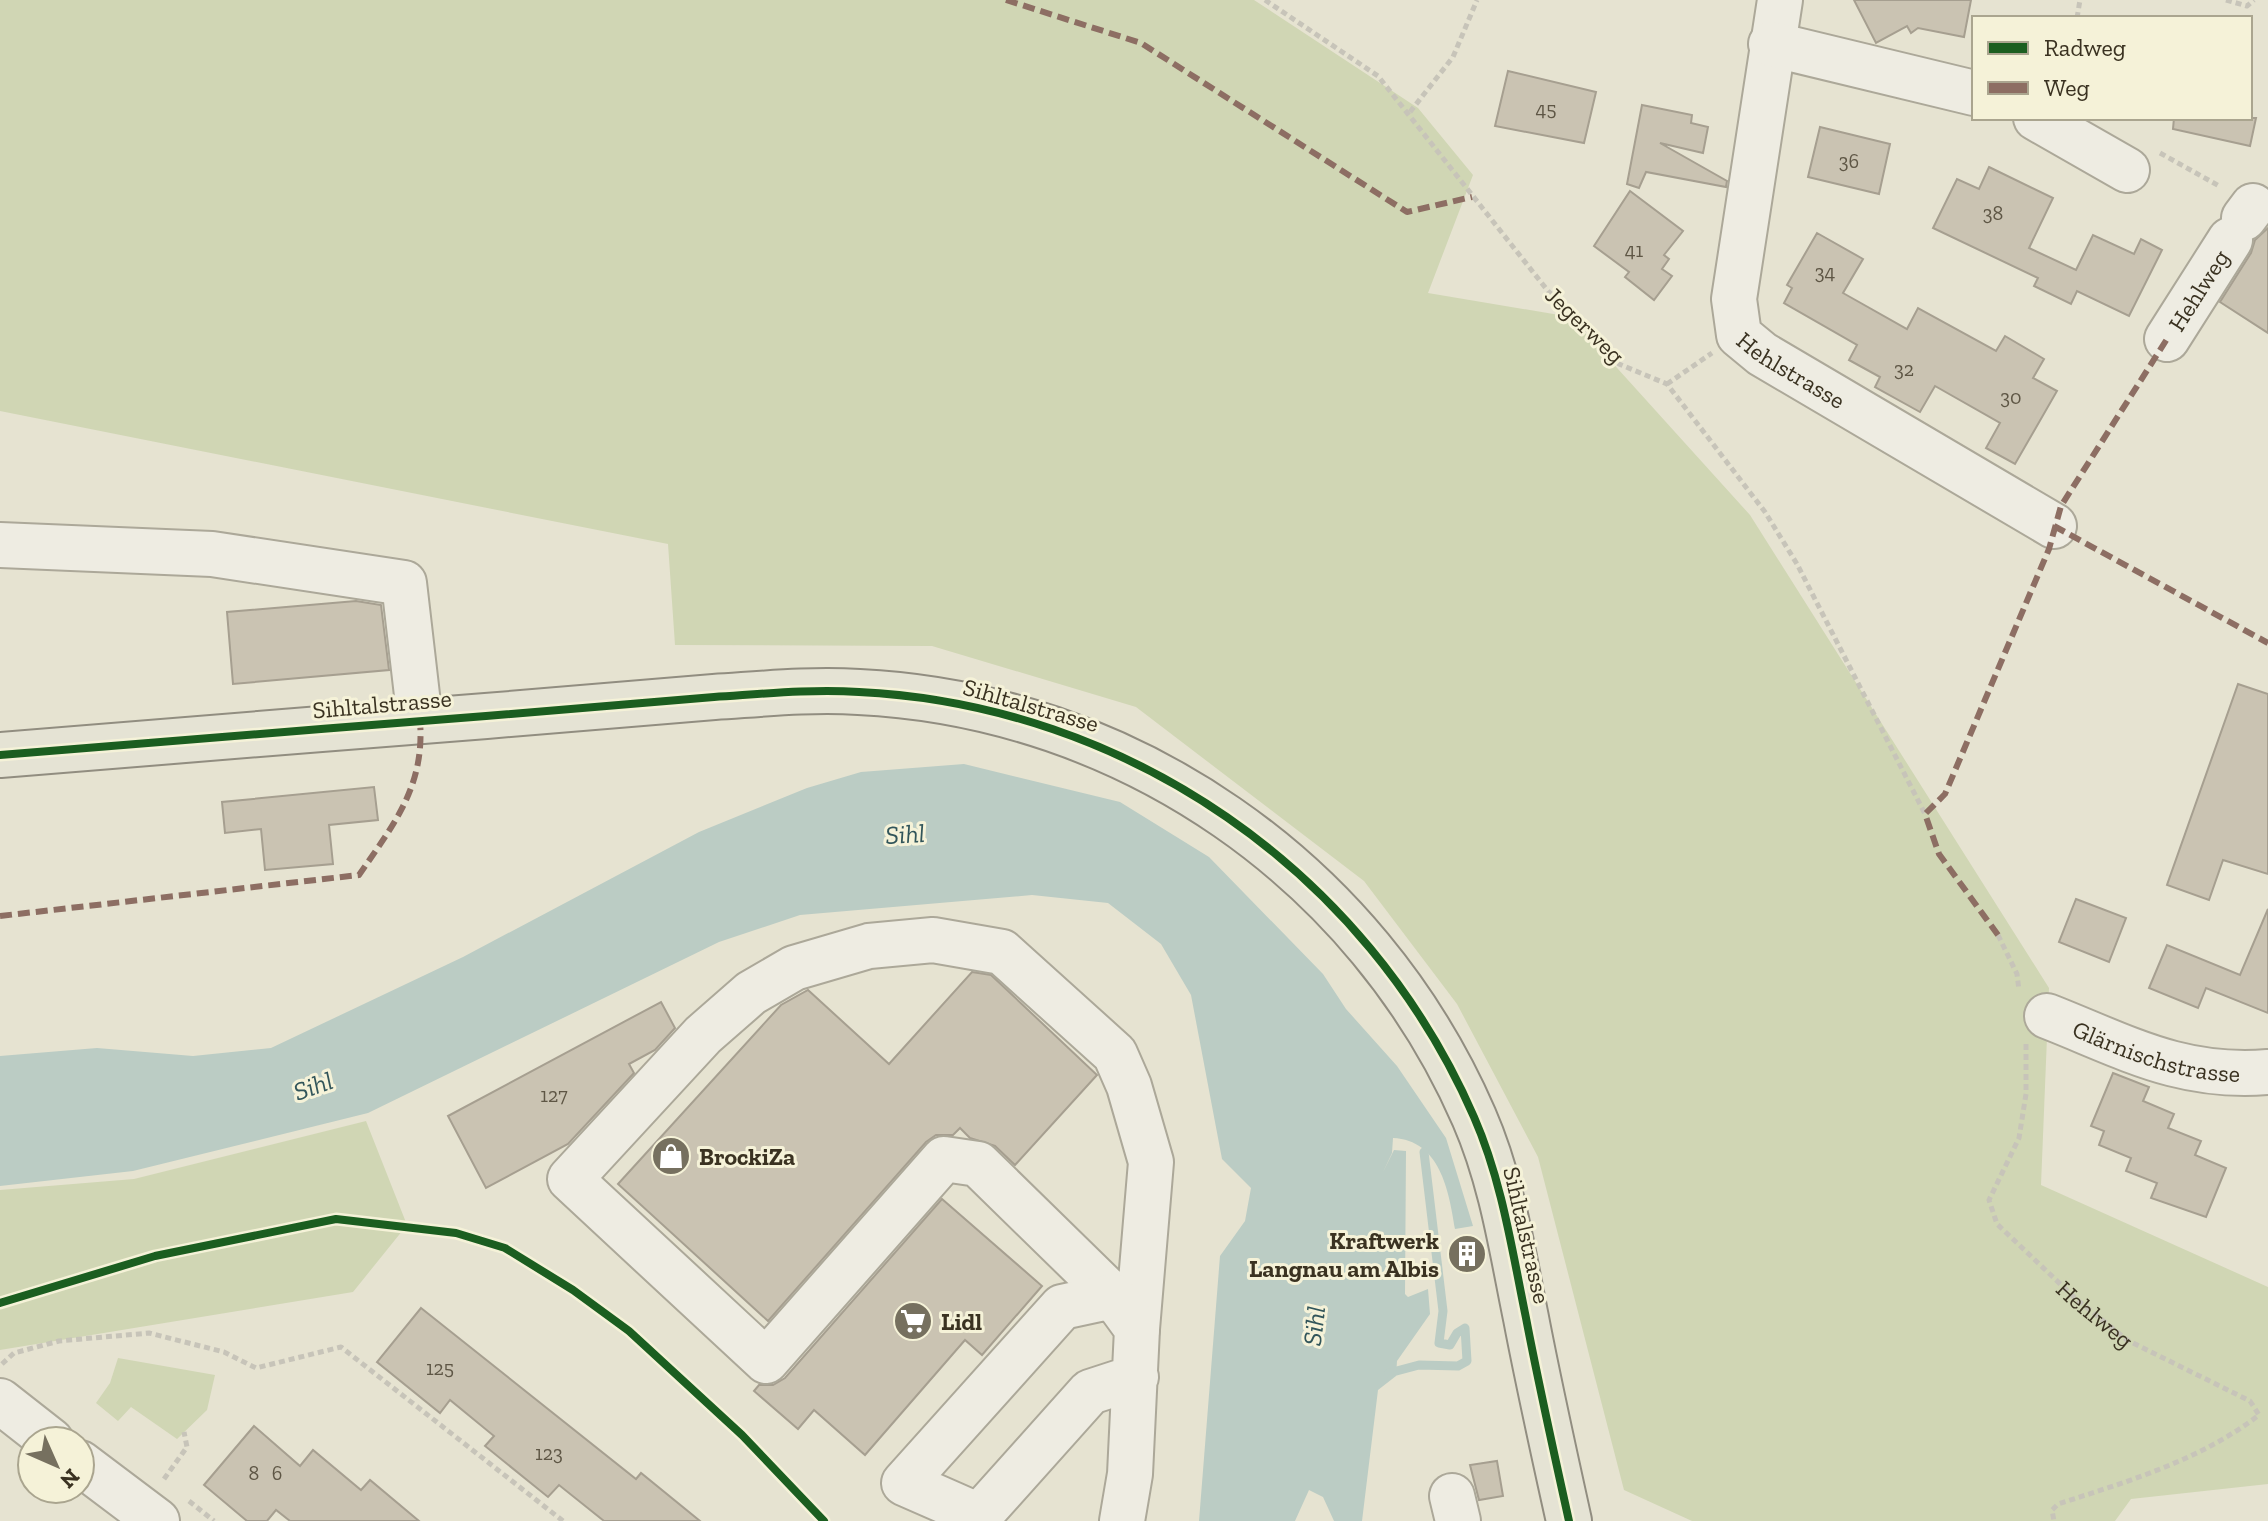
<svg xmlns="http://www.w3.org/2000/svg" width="2268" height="1521" font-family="'Zilla Slab',serif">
<rect width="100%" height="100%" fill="#e6e3d1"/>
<g fill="#d0d6b4">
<path d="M0,0H1254L1418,108L1473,175L1428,293L1571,317L1750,515L2049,988L2041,1185L2268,1287V1484L2131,1499L2115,1521H1692L1624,1490L1538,1157L1457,1004L1364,881L1136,707L932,646L675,645L668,544L0,411Z"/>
<path d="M366,1121L407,1225L353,1292L0,1350V1190L134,1179Z"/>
<path d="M118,1358L215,1375L207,1410L177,1439L131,1407L118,1421L96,1403L110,1383Z"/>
</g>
<path fill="#bbccc4" d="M964,764L1120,802L1209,857L1323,974L1346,1009L1397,1066L1446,1138L1473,1226L1455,1229C1449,1191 1440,1140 1393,1138L1392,1153L1383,1172L1394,1150L1406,1151L1405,1294L1408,1297L1428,1289L1430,1314L1397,1361L1396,1376L1378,1390L1362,1521H1334L1323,1497L1309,1490L1295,1521H1199L1220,1256L1245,1221L1251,1188L1222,1159L1191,995L1161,944L1108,903L1032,895L800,915L719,942L368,1113L133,1171L0,1186V1056L97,1048L193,1056L271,1048L463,957L699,832L807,788L861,772Z"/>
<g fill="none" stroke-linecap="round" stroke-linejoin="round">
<path stroke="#bbccc4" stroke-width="9" d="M1389,1373L1419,1365L1458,1366L1467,1361L1465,1328L1457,1333L1450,1345L1439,1343L1443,1311L1424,1152"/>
</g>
<g fill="#cac3b2" stroke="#a69f90" stroke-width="2">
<path d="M1854,0H1971L1964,37L1918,28L1911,33L1907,26L1876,43Z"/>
<path d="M1508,71L1596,92L1584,143L1495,126Z"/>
<path d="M1642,105L1692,115L1691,123L1708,127L1703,153L1660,143L1727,181L1726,187L1646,172L1639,188L1627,184Z"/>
<path d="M2174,118H2256L2250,146L2173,129Z"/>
<path d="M1820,127L1890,144L1879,194L1808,177Z"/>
<path d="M1989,167L2053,198L2029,248L2076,270L2093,235L2134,254L2141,239L2162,250L2129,316L2077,291L2071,304L2034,286L2038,278L1933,228L1957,179L1979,189Z"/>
<path d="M1630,191L1683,231L1664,255L1669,259L1662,269L1672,276L1654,300L1625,277L1629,272L1594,246Z"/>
<path d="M2268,228V333L2220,302L2251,253L2255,240Z"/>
<path d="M1817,233L1863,259L1843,293L1907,329L1918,308L1996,351L2005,336L2044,359L2033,378L2057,391L2015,464L1986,448L2000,423L1935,386L1920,412L1875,387L1880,377L1849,360L1857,345L1784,303L1792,288L1787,285Z"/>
<path d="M356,601L381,605L389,670L233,684L227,612Z"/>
<path d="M2238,684L2268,694V874L2223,860L2209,900L2167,885Z"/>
<path d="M374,787L378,820L329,825L333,864L265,870L261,829L225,833L222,802Z"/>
<path d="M2076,899L2126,918L2109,962L2059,942Z"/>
<path d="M2268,909V1013L2206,988L2198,1008L2149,988L2167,945L2240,975Z"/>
<path d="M972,972L991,975L1097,1075L1015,1165L995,1146L970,1138L960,1128L953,1135H936L926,1142L768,1321L618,1184L781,1005L808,990L889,1064Z"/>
<path d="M661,1002L675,1028L655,1050L629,1064L634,1073L568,1144L486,1188L448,1116Z"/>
<path d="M2113,1073L2149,1087L2143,1101L2174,1114L2168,1128L2201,1141L2195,1155L2226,1168L2206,1217L2151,1198L2157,1183L2126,1171L2131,1158L2099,1145L2104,1131L2091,1126Z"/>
<path d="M942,1199L1042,1286L982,1355L965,1340L865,1455L814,1410L798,1429L754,1391L759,1385H773L785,1378Z"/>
<path d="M421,1308L636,1479L641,1473L700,1521H604L559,1485L548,1497L485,1446L494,1436L450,1400L440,1413L377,1362Z"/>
<path d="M254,1426L300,1466L313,1450L361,1490L370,1480L419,1521H290L276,1510L267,1521H247L204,1485Z"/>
<path d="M1497,1461L1503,1496L1479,1500L1470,1465Z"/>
</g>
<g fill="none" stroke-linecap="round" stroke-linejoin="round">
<g stroke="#aca899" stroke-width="48">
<g id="minor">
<path id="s2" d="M1780,0L1734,299L1739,335L1762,354L2054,526"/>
<path d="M1771,44L1974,93"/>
<path d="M2036,118L2127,170"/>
<path d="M2244,218L2253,206"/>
<path id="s3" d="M2167,339L2230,240"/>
<path d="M0,545L212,554L404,583L420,721"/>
<path id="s4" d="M2047,1016C2126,1047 2180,1079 2268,1072"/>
<path d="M1113,1296L978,1164L944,1159L766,1361L570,1179L703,1035L751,993L794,968L869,946L933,940L1002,952L1115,1054L1129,1086L1151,1162L1137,1329"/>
<path d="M0,1401L51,1441"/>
<path d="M80,1463L157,1521"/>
<path d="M1452,1496L1458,1521"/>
<path d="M1122,1521L1130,1474L1137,1329L1113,1296L1062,1307L904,1483L979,1516L1090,1392L1136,1377"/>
</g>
</g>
<g stroke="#918d80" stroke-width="48">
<path id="major" d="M0,755C162,741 324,729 486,716C562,709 638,703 714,697C762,694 810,689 859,692C1127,705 1367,871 1474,1117C1502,1181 1512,1250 1526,1318C1539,1386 1554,1453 1569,1521"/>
</g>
<g stroke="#c7c4b9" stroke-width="5" stroke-dasharray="6 4" stroke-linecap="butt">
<path d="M1265,0L1378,76L1548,291L1619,364L1667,384L1765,512L1797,564L1925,814"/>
<path d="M2226,0L2247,6L2254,0"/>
<path d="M2077,18L2080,0"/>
<path d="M1410,112L1453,57L1477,0"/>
<path d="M2160,153L2221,187"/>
<path d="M1667,384L1712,353"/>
<path d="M1998,935L2017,974L2019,990"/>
<path id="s1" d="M2026,1044V1094L2019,1138L1989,1200L1997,1224L2075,1298L2127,1340L2250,1401L2259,1415C2201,1460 2126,1482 2058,1504L2052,1510L2054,1521"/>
<path d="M2,1364L14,1353L59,1341L149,1333L224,1352L256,1368L341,1347L563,1521"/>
<path d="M164,1479L187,1447L184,1432"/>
<path d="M189,1501L214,1521"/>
</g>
<use href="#minor" stroke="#eeece2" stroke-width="44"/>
<use href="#major" stroke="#e5e3d4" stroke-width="44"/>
<g stroke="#8d6e63" stroke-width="6" stroke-dasharray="12 6" stroke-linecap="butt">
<path d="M1006,0L1141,43L1407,212L1472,197"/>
<path d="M2054,526L2268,643"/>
<path d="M0,916L359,875C394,824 425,786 420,721"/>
<path d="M1998,935L1939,854L1925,814L1945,794L2049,549L2061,506L2167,339"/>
</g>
<g stroke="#f5f2d8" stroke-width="13">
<g id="cycleway">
<path d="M0,755C162,741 324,729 486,716C562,709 638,703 714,697C762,694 810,689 859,692C1127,705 1367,871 1474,1117C1502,1181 1512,1250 1526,1318C1539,1386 1554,1453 1569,1521"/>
<path d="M0,1303L155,1256L336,1219L456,1233L505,1248L573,1290L629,1331L742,1435L824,1521"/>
</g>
</g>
<use href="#cycleway" stroke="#1b5e20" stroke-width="8"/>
</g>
<defs>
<g id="shop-disc" transform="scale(2)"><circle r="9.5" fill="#76705f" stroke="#f5f2d8"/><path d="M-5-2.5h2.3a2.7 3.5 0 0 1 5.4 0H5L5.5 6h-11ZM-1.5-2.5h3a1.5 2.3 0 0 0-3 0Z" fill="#fff"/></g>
<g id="building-disc" transform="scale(2)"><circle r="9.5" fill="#76705f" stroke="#f5f2d8"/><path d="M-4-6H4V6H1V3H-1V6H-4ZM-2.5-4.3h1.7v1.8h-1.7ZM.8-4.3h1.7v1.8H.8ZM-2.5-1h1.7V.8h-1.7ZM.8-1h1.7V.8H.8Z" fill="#fff"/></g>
<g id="supermarket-disc" transform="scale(2)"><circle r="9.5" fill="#76705f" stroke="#f5f2d8"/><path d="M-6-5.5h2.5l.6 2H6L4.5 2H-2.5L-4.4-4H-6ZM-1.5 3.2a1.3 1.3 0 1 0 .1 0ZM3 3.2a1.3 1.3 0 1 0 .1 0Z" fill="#fff"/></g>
</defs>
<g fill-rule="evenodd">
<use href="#shop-disc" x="671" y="1156"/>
<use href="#building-disc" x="1467" y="1254"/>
<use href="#supermarket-disc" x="913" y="1321"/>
</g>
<g text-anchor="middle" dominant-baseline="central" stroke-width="6" stroke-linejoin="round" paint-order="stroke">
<g font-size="20" fill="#5e5645">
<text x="1546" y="109">45</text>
<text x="1849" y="161">36</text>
<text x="1993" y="213">38</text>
<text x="1634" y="250">41</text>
<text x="1825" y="272">34</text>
<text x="1904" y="369">32</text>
<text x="2011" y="397">30</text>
<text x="554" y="1095">127</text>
<text x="440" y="1368">125</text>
<text x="549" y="1453">123</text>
<text x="254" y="1473">8</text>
<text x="277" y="1473">6</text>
</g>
<g font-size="24" fill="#3a3221" stroke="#f5f2d8">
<text stroke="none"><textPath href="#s3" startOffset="58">Hehlweg</textPath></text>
<text transform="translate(1585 325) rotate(44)">Jegerweg</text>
<text stroke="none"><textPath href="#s2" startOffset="402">Hehlstrasse</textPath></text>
<text transform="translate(382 704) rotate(-5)">Sihltalstrasse</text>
<text transform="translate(1031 705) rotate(16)">Sihltalstrasse</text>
<text stroke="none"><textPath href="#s4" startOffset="116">Glärnischstrasse</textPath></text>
<text transform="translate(1527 1235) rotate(77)">Sihltalstrasse</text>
<text stroke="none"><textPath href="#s1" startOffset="322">Hehlweg</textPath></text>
</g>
<g font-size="24" font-weight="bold" fill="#3a3221" stroke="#f5f2d8" text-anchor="start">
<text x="699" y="1156">BrockiZa</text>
<text x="1439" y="1240" text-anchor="end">Kraftwerk<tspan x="1439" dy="28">Langnau am Albis</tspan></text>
<text x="941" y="1321">Lidl</text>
</g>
<g font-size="26" font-style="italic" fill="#31555a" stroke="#f5f2d8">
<text transform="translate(905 834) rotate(-3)">Sihl</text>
<text transform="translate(313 1086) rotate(-19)">Sihl</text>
<text transform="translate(1314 1326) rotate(-83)">Sihl</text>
</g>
</g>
<rect x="1972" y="16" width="280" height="104" fill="#f5f2d8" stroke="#aaa58f" stroke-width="2"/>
<rect x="1988" y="42" width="40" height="12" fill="#1b5e20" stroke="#aaa58f" stroke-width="2"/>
<text x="2044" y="56" font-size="24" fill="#3a3221">Radweg</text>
<rect x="1988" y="82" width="40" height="12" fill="#8d6e63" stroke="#aaa58f" stroke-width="2"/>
<text x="2044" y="96" font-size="24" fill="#3a3221">Weg</text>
<g transform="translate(56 1465) rotate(135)"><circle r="38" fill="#f5f2d8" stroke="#aaa58f" stroke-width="2"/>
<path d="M0-6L14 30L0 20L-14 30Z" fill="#76705f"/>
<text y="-12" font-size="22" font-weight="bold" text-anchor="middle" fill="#3a3221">N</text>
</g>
</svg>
